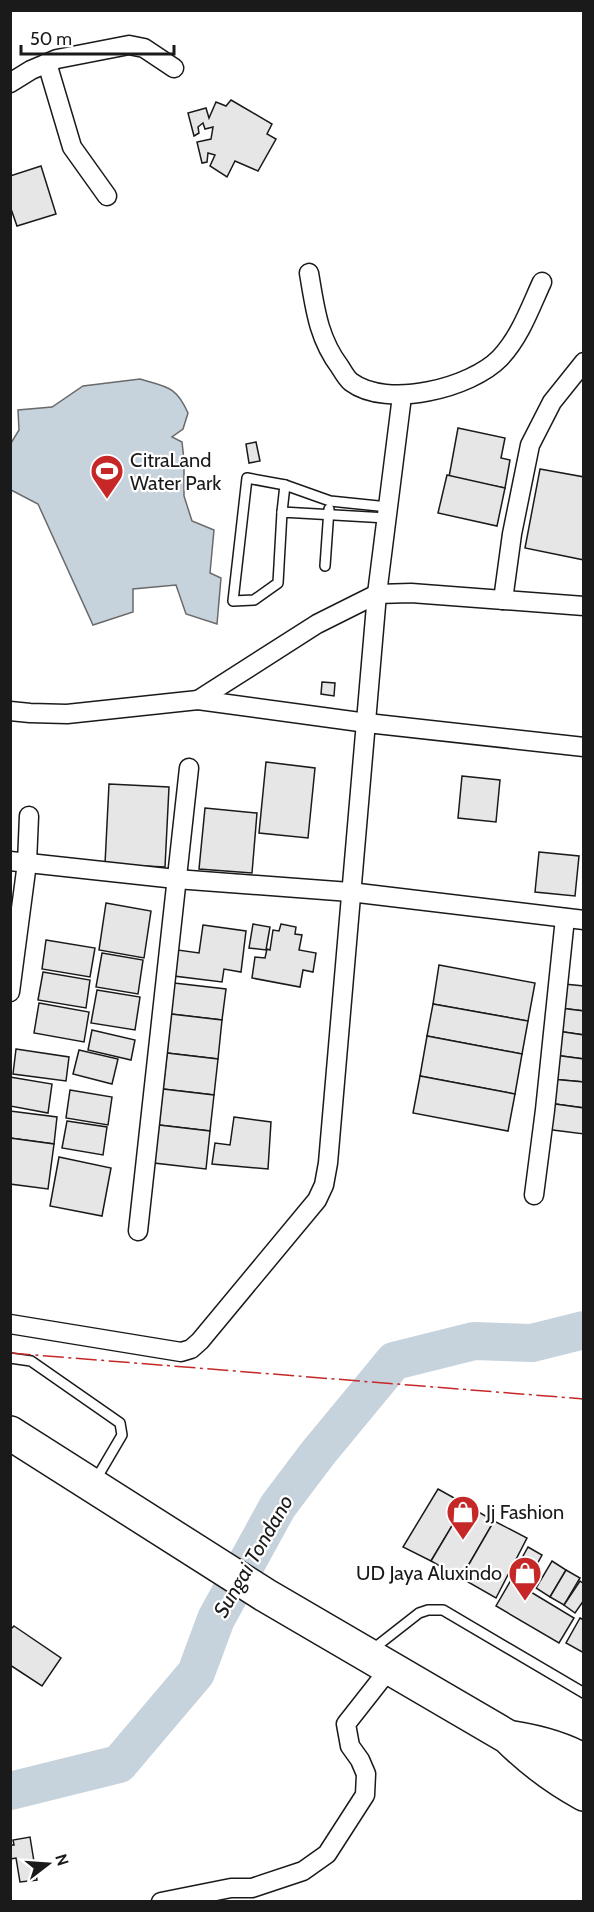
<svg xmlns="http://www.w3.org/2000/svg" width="594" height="1912" font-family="Cabin,sans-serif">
<rect width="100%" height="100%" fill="#fff"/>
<path fill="#c6d2dc" stroke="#6a6a6a" stroke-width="1.5" d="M140,379C167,387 176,386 188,413L183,429L172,437L182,442L184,460V496L192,521L214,530L210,573L221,578L217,624L186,614L176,585L133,589V612L93,625L38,504L11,490V443L19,430L18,410L52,407L83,386Z"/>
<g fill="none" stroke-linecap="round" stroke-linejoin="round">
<path stroke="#c6d2dc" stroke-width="38" d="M10,1791L119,1764L196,1673L216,1619L278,1506L318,1453L394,1361L474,1341L532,1343L584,1330"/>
</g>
<g fill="#e6e6e6" stroke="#1a1a1a" stroke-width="1.5">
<path d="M231,100L272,124L267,134L276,139L258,171L235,161L227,177L210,166L215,155L208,153L207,162L202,163L197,142L211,139L213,127L205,129L203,123L198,127L199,133L194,136L188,113L206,108L209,118L216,102L226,106Z"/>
<path d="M41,166L56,214L17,226L10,206V176Z"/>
<path d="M458,428L505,438L501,458L510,460L505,488L449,477Z"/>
<path d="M256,442L260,461L249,463L246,444Z"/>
<path d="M540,469L584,477V560L525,548Z"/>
<path d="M447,475L505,488L497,526L438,513Z"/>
<path d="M322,682L335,683L334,696L321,694Z"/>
<path d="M266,762L315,768L308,838L259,833Z"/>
<path d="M462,776L500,780L496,822L458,818Z"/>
<path d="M109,784L169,787L165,867L105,864Z"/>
<path d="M205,808L257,813L252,873L199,869Z"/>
<path d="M539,852L579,856L575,896L535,892Z"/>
<path d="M106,903L151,911L144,958L99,950Z"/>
<path d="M253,924L270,927L266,950L249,948Z"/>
<path d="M281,924L296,927L295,934L302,935L299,950L316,953L313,972L303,970L300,987L252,978L255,957L265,958L267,949L270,950L273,930L279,931Z"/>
<path d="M203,925L246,931L241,972L224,969L222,982L174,976L178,950L199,953Z"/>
<path d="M46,940L95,948L90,977L42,969Z"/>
<path d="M102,953L143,960L138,994L96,987Z"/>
<path d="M439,965L535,983L528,1021L433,1004Z"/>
<path d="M43,972L90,980L86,1008L38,1000Z"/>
<path d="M174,983L226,989L222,1020L171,1014Z"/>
<path d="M564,984L584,986V1011L560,1008Z"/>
<path d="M97,990L140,997L135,1030L91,1023Z"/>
<path d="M39,1003L89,1012L84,1042L34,1033Z"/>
<path d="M433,1004L528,1021L522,1054L427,1036Z"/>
<path d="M560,1008L584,1011V1035L557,1031Z"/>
<path d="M171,1014L222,1020L218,1059L167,1053Z"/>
<path d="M92,1030L135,1040L131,1060L88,1050Z"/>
<path d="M557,1031L584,1035V1059L554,1055Z"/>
<path d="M427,1036L522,1054L515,1094L420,1076Z"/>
<path d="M16,1049L69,1057L66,1081L13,1074Z"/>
<path d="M79,1050L118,1059L112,1084L73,1074Z"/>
<path d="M167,1053L218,1059L214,1095L163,1089Z"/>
<path d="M554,1055L584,1059V1082L551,1079Z"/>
<path d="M420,1076L515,1094L508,1131L413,1113Z"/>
<path d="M10,1077L52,1084L48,1113L10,1106Z"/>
<path d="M551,1079L584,1082V1108L548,1103Z"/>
<path d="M163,1089L214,1095L210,1131L159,1125Z"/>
<path d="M70,1090L112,1097L108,1125L66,1118Z"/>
<path d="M548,1103L584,1108V1134L545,1129Z"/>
<path d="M10,1111L57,1117L54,1144L10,1138Z"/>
<path d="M234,1117L271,1122L268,1169L212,1164L215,1143L230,1145Z"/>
<path d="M67,1121L107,1127L103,1155L62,1148Z"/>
<path d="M159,1125L210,1131L206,1169L154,1163Z"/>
<path d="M10,1138L54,1144L48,1189L10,1184Z"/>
<path d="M59,1157L111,1168L102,1216L50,1206Z"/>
<path d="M438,1489L465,1504L431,1561L403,1547Z"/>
<path d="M465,1504L494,1521L461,1578L431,1561Z"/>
<path d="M494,1521L527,1538L496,1598L461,1578Z"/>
<path d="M528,1547L542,1555L526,1584L512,1576Z"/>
<path d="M552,1561L566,1570L550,1597L536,1588Z"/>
<path d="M566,1570L580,1578L564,1605L550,1597Z"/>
<path d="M511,1580L574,1618L559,1643L496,1606Z"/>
<path d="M580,1581L584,1584V1600L575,1613L564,1605Z"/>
<path d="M580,1618L584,1620V1653L566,1643Z"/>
<path d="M14,1626L61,1658L42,1686L10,1665V1630Z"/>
<path d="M30,1837L37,1880L20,1882L16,1858L10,1859V1845H14L13,1840Z"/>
</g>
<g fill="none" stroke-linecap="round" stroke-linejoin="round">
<g stroke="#1a1a1a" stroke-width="12">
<g id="lane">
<path d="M285,485L247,478L233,601L254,600L278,583L282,512L387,518"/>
<path d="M282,512L285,485L330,501L388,507"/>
<path d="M325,566L329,509"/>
<path d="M10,1358L31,1361L120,1423L122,1435L95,1481"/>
<path d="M373,1649L419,1613L428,1610H443L584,1693"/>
</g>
</g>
<g stroke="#1a1a1a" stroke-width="21">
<g id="street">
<path d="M47,63L72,147L107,196"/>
<path d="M10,83L31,70L57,59L129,45L144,48L174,68"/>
<path d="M309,273C315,308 318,338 340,367C343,372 347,379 351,382C387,409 471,388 500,358C520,337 530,308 542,282"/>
<path d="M503,600L512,534L530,445L552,402L584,362"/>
<path d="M198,700L317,624L377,594L411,593L584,606"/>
<path d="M10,711L30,713L67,714L198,700L367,723L584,747"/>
<path d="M10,861L176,879L350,892L584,920"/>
<path d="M10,992L27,863L29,816"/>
<path d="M534,1195L545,1110L565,918"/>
<path d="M138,1231L189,768"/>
<path d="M10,1324L181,1352L191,1349L200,1341L317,1200L324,1185L328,1163L377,594L402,396"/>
<path d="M161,1902L231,1888H252L303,1871L327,1854L365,1795L366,1774L360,1760L350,1746L346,1724L390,1668"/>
</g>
</g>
<g stroke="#1a1a1a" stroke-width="36">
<g id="highway">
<path d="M10,1433L265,1595L508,1737C531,1760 555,1778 584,1794"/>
<path d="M513,1738C538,1742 562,1748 584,1761"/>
</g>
</g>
<use href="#lane" stroke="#fff" stroke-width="9"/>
<use href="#street" stroke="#fff" stroke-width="18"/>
<use href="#highway" stroke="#fff" stroke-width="33"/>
<path stroke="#c62828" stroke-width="1.5" stroke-dasharray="21 4.5 3 4.5" stroke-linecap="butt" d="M10,1353L584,1399"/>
</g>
<defs>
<g id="stadium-pin" transform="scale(1.725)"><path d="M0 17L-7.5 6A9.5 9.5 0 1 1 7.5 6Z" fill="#c62828" stroke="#fff"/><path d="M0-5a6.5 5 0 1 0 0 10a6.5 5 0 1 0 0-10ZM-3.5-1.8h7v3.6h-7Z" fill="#fff"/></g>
<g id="shop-pin" transform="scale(1.725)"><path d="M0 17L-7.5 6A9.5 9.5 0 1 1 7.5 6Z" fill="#c62828" stroke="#fff"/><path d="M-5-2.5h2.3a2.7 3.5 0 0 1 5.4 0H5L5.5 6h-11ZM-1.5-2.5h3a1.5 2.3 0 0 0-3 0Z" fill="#fff"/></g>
</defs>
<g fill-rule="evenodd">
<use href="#stadium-pin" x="107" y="471"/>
<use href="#shop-pin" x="463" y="1512"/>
<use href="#shop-pin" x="525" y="1573"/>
</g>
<g text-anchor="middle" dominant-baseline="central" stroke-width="4.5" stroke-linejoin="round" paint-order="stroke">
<g font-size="20" fill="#1a1a1a" stroke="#fff" text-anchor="start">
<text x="130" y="460">CitraLand<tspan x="130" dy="23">Water Park</tspan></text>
<text x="486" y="1512">Jj Fashion</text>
<text x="502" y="1573" text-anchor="end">UD Jaya Aluxindo</text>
</g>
<g font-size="21" font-style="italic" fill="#1a1a1a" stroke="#fff">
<text transform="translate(253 1556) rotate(-60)">Sungai Tondano</text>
</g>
</g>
<rect width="594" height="1912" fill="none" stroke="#1a1a1a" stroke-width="24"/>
<g transform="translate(48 1864) rotate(73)" stroke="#ffffff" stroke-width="4.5" paint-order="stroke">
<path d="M0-4.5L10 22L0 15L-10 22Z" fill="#1a1a1a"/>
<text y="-9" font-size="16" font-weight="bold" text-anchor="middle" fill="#1a1a1a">N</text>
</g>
<path d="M21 45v9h153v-9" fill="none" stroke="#1a1a1a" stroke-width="3"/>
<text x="30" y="45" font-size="18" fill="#1a1a1a" stroke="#ffffff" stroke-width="4.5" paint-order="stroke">50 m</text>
</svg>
